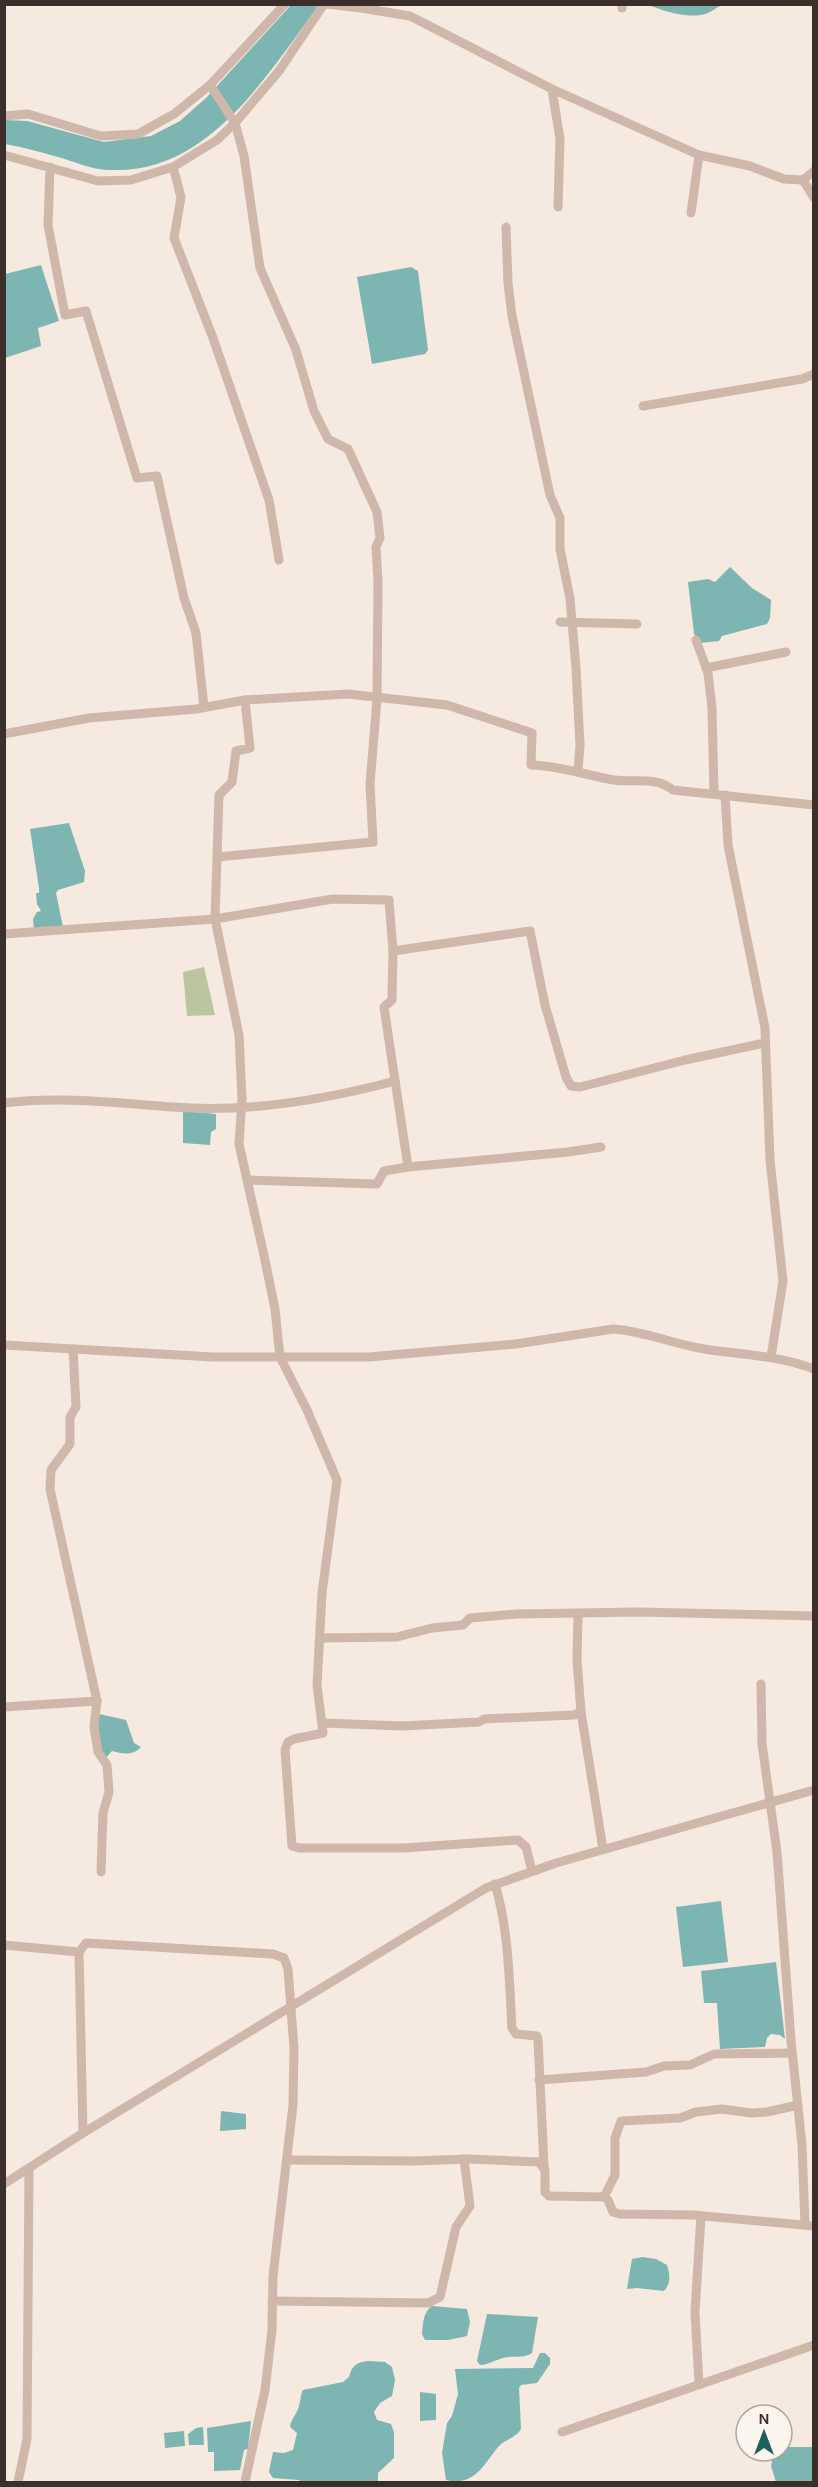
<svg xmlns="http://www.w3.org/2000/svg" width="818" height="2487" font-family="Karla,sans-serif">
<rect width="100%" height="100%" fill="#f5e9e0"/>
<path fill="#bcc69e" d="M204,967L215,1015L187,1016L183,972Z"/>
<g fill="#7cb5b1">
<path d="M291,5H319C268,73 209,174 111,170C92,170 76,162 58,157C40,152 22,147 5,144V120L27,121L104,142L151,136L180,121L207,97Z"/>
<path d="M648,5H722C717,7 710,13 705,14C687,19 664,11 648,5Z"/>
<path d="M41,265L59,321L38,328L41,346L5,358V274Z"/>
<path d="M411,267L418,271L428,350L425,354L372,364L357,277Z"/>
<path d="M730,567L752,588L771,600L770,618L767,624L722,636L719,641L700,643L694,634L688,582L708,579L715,582Z"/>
<path d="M69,823L85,871L84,882L58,890L56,893L63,927L34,930L33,919L37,912L41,911L37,904L36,893H39V888L30,829Z"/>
<path d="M183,1111L216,1114V1129L211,1132L210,1145L183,1143Z"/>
<path d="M99,1714L126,1720L134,1743L141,1747C133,1756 123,1754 112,1751L104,1760L97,1738Z"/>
<path d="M721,1901L728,1962L683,1967L676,1907Z"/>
<path d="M776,1962L785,2039L780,2035L771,2034L767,2038L765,2047L720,2049L717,2003H704L701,1971Z"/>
<path d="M221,2111L246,2114V2129L220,2131Z"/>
<path d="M642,2257L656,2259L667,2265C670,2275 671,2283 664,2291L637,2288L627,2289L632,2259Z"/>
<path d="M432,2306L467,2309L470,2322L467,2336L448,2340H425L422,2334C423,2324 423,2312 432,2306Z"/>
<path d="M487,2314L538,2317L532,2353C524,2359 513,2355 503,2358C495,2360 488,2365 480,2365L477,2361Z"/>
<path d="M540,2353H545L550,2358V2364L537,2383L521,2385L519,2388L521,2429C517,2437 506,2439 499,2446C484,2463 476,2487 446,2480L442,2453L447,2423L452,2416L458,2394L455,2369L533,2368Z"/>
<path d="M369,2361L385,2362L392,2367L395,2380L392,2396L380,2403L374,2412L377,2420L391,2424L394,2432V2458L378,2473V2482H301L299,2480L273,2478L269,2472L273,2452L284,2453L293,2450L297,2433L290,2427C291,2419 297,2414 299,2406C301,2400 300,2396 303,2390L343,2382L349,2377C352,2365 357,2362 369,2361Z"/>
<path d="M420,2392L436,2394V2420L420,2421Z"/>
<path d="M251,2421L248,2449L244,2450L240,2470L214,2471V2452H208L207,2428Z"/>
<path d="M203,2427L204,2445H189L188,2434L196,2428Z"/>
<path d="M184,2431L185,2446L165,2448L164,2433Z"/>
<path d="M782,2447H813V2482H776L771,2466L774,2451H782Z"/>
</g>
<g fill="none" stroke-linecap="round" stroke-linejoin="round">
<g stroke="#cfb7aa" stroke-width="9">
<path d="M327,4L361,8L410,16L552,89L699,155L750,166L784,179L803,180L814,171"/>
<path d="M622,8V4"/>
<path d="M210,85L235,123L244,156L260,268L296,350L314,411L328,439L348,449L377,512L380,538L376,547L378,582L377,699L370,784L373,842L218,857"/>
<path d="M552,89L560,139L558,207"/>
<path d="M4,116L28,114L101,136L138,134L174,114L210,85L285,4"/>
<path d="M4,155L98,181L131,180L173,167L217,140L235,123L279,71L324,4"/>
<path d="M50,167L48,225L65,315L86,311L137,478L157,476L184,598L196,633L204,707"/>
<path d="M173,167L181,197L174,238L213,338L269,500L279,560"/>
<path d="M803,180L814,198"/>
<path d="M691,213L699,155"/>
<path d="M506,227L508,283L512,316L550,495L560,518V549L570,598L576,668L580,745L578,771"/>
<path d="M643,406L802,379L814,374"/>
<path d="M560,622L637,624"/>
<path d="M696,640L708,673L712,708L714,793"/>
<path d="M706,668L786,652"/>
<path d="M245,700L250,748L236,751L232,782L219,795L215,919L239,1035L242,1099L239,1144L265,1260L275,1309L280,1357L307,1410L337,1480L322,1593L317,1685L323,1733L294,1739L288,1742L285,1750L292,1846L299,1848H404L518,1840L526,1847L532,1871"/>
<path d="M4,734L89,718L196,709L245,700L348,694L447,705L532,733L531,765C560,766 586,775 614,780C636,783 655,776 673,790L814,805"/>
<path d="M725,795L728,845L765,1028L770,1160L783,1281L771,1357"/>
<path d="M4,934L215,919L333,899L389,900L393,951L392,1000L384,1007L408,1167L384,1171L377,1184L247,1180"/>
<path d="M393,951L530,931L545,1005L566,1077L571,1086L580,1087L685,1060L765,1043"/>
<path d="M4,1103C61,1096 117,1103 173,1107C247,1113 324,1100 395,1081"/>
<path d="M408,1167L568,1152L601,1147"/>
<path d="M4,1345L213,1357H369L516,1344L613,1329C644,1331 673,1344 704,1349C741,1355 778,1355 814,1369"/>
<path d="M321,1638L397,1637L432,1628L463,1625L470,1618L517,1614L638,1612L814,1616"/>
<path d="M761,1684L762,1744L777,1852L791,2041L802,2145L805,2224"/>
<path d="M97,1701L94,1727L98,1752L107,1765L109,1792L103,1813L101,1872"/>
<path d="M4,1707L97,1701L50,1489L51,1470L70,1444V1417L76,1407L73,1349"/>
<path d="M581,1712L603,1849"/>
<path d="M323,1723L402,1726L479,1722L484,1719L574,1715L581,1712L577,1660L578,1615"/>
<path d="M495,1884C509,1931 509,1979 512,2028L516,2034L537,2036L538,2039L544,2166"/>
<path d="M4,1945L79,1952L83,2133"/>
<path d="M79,1952L86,1943L273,1954L284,1958L288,1969L294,2048L293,2105L273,2276L272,2330L265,2390L245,2482"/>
<path d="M539,2080L646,2072L664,2066L690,2065L714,2054L792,2053"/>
<path d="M287,2160L413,2161L469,2159L539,2162L545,2170V2192L549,2196L604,2197L608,2200L613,2212L620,2214L693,2215L814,2226"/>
<path d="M4,2184L83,2133L486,1888L556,1863L814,1790"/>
<path d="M604,2197L615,2175V2138L621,2121L680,2118L696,2112L722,2109L751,2113L767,2112L798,2105"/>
<path d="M272,2301L428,2303L440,2297L456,2227L470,2206L464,2159"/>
<path d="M699,2384L695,2312L701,2216"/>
<path d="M562,2432L814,2345"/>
<path d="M18,2482L27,2439L29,2169"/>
</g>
</g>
<rect width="818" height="2487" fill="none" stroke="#3c2e2a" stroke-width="12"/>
<g transform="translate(764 2433)"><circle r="28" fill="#fcf4ed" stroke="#afa59f" stroke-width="1.5"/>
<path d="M0-4.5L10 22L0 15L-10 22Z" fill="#1c615f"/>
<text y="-9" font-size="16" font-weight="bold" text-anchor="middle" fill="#3c2e2a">N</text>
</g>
</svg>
